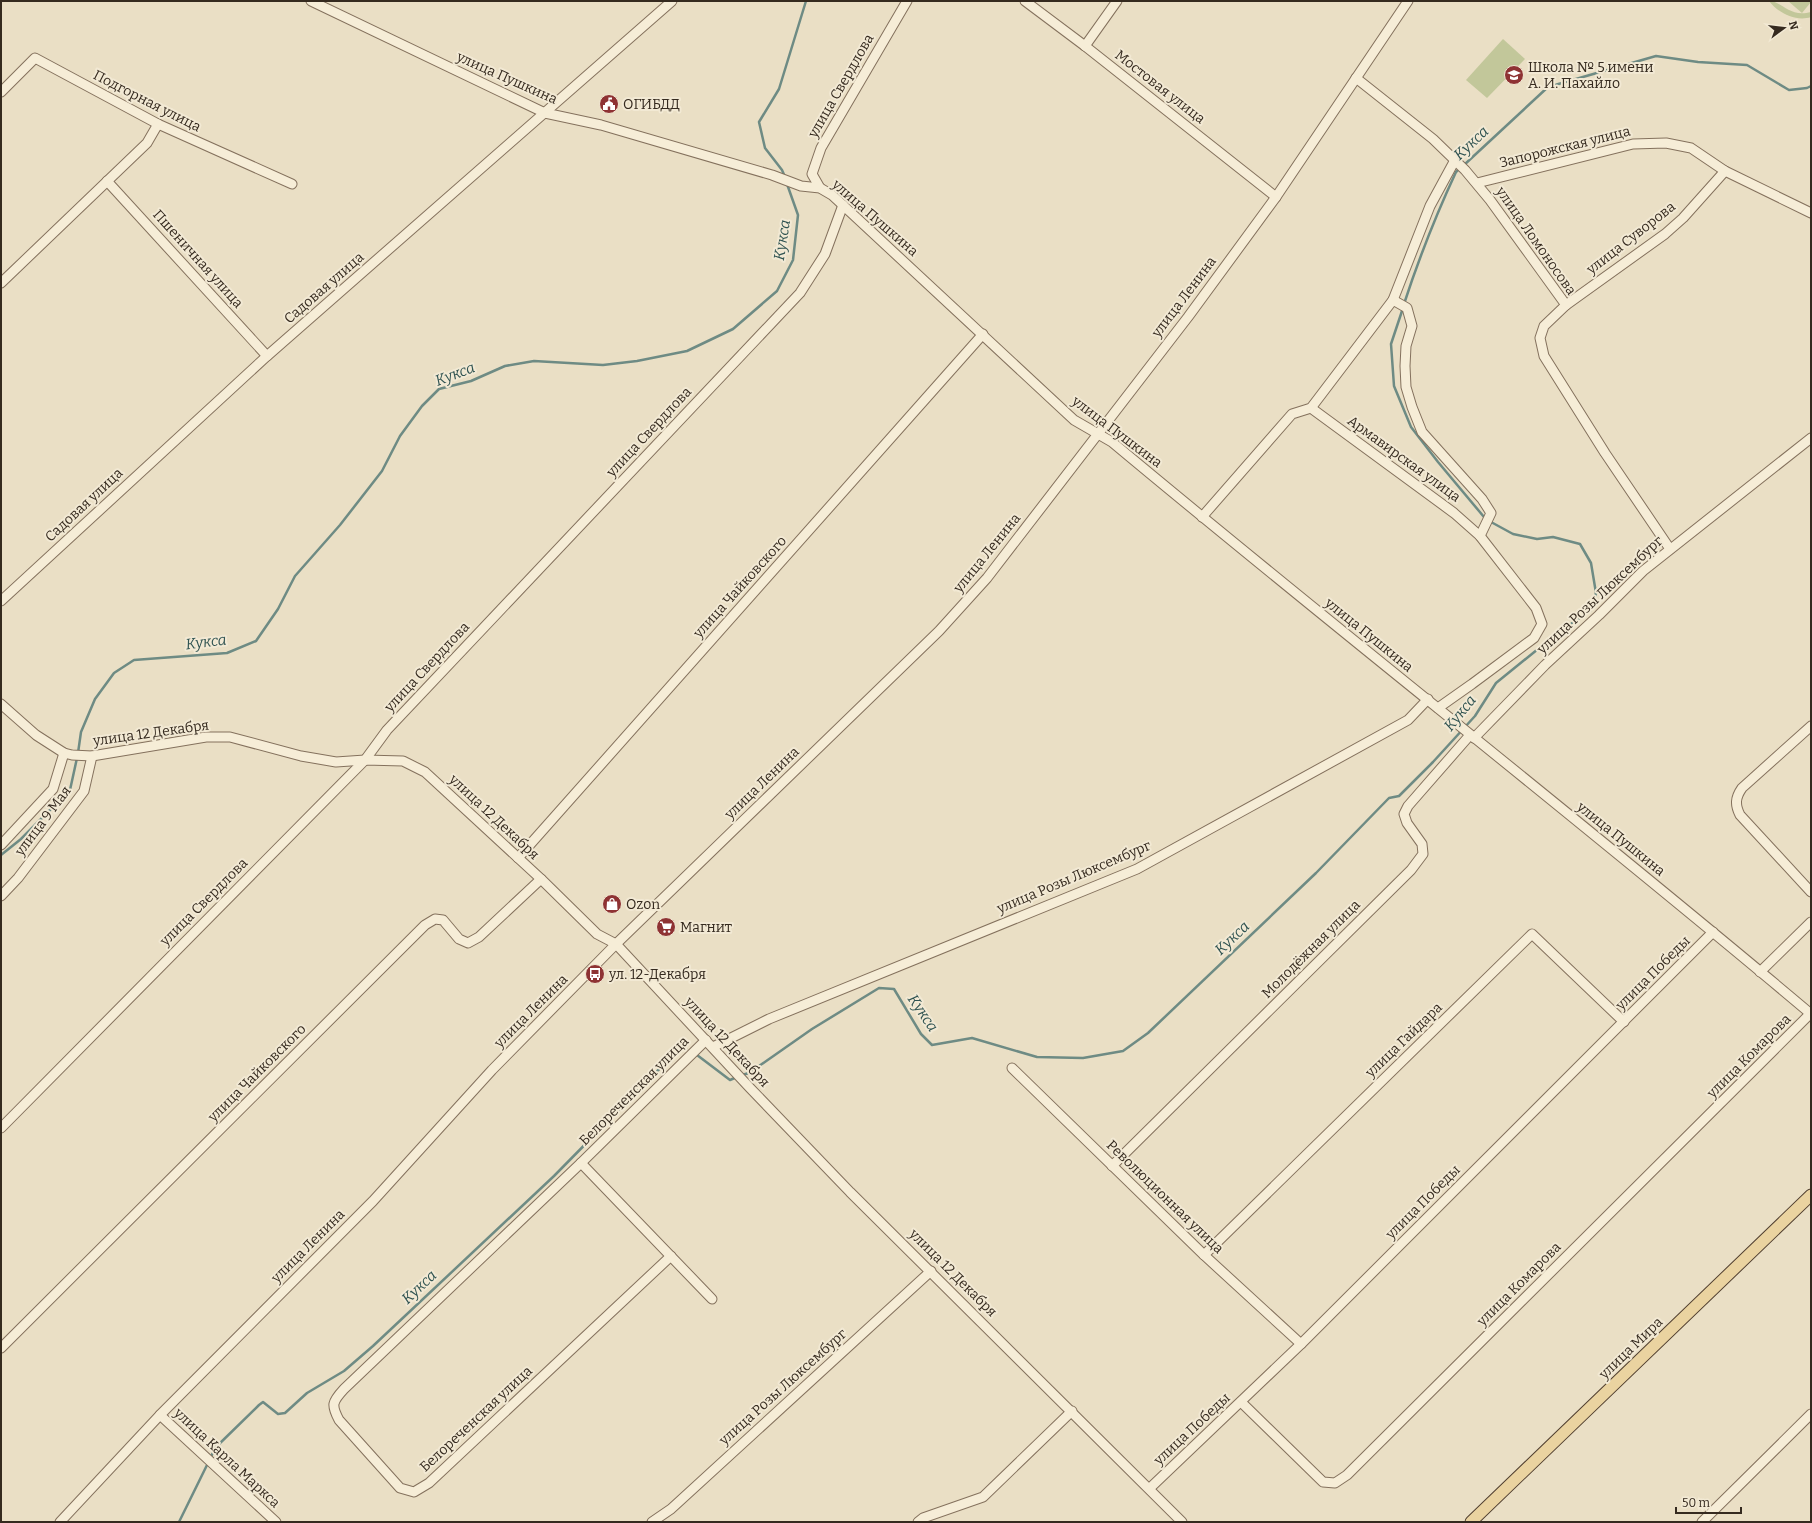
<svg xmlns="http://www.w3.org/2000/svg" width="1812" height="1523" font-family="Bitter,serif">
<rect width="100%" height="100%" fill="#eadfc5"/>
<g fill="#c2c79a">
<path d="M1769,1C1782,1 1789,18 1811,12V17C1796,22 1778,13 1769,1Z"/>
<path d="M1788,1H1811V2L1802,13Z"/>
<path d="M1503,39L1525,59L1487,98L1466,80Z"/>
</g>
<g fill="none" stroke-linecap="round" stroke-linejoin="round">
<g stroke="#6e8b84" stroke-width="2.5">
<path d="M1464,165L1548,87L1656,56L1698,62L1747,65L1789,90L1807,88L1811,86"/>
<path d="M785,177L782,170L765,148L759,122L779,89L806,1"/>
<path d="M1404,304C1419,258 1436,215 1456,172L1460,168"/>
<path d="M1403,308L1391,344L1394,386L1411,427L1438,462L1484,517"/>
<path d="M78,753L81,732L95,699L114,673L134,660L227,653L256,641L278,609L295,576L340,525L382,471L400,436L422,406L439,389L471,381L505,366L534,361L603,365L637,361L687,351L733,329L777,291L793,260L798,215L787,184"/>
<path d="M1,855L21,839L70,790L77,758"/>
<path d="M697,1055L730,1080L737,1077"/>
<path d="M742,1075L749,1073L812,1029L879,988L894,989L921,1034L932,1045L972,1038L1037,1057L1083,1058L1123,1051L1148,1033L1316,873L1389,798L1399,796L1433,762L1475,716L1496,683L1559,632L1590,611L1596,593L1591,563L1580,544L1553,537L1537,539L1513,534L1491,522"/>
<path d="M210,1459L215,1448L259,1405L263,1402L278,1414L285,1413L307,1393L344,1371L373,1346L554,1176L678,1050L686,1049"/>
<path d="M179,1522L208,1463"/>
</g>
<g stroke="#84715d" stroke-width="11">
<g id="minor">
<path d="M311,1L545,113L601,125L772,175L801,186L820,188L832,195L1074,420L1112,442C1343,635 1581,820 1811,1014"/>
<path d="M1025,1L1085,46L1276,197"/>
<path d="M1085,46L1117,1"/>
<path d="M1356,78L1433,139L1465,170L1490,200L1566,305"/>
<path d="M1,92L35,58L158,124L292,184"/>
<path d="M107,181L267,356"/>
<path d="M1477,183L1633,144L1666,143L1691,148L1725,171L1811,213"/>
<path d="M820,188L812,174L821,148L907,1"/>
<path d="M1,283L147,143L158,124"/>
<path d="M1393,300L1407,308L1412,326L1406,346L1405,366L1406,387L1412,407L1422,432L1482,499L1491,513L1480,536"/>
<path d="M1311,408L1454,513L1480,536L1536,608L1542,624L1534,638L1472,684L1438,708"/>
<path d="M1202,517L1292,414L1311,408L1393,300L1430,206L1455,160"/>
<path d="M1670,549L1605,453L1544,356L1540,338L1544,326L1566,305L1665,234L1683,218L1725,171"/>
<path d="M1,601L267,356L672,1"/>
<path d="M1,704L36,735L64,753L72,755L92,756L206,737H230L301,756L336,762L365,760L403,761L425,772L541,879L597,934L616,944L750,1088L850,1192L1182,1522"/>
<path d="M1811,726L1742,788C1735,798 1735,805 1740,815L1811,892"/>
<path d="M1474,738L1545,665L1599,615L1643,571L1811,438"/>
<path d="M1,845L53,789L64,753"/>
<path d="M518,858L983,334"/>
<path d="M1,896L18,878L84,791L92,756"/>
<path d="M1760,972L1811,922"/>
<path d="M713,1047L769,1019L1137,869L1408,720L1428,699"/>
<path d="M1012,1068L1204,1255L1301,1344"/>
<path d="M1,1128L365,760L387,730L800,293L825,254L843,205"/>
<path d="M581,1163L712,1299"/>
<path d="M1112,1166L1411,870L1423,854L1422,844L1407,823L1404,814L1408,806L1470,735"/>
<path d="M1204,1255L1532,934L1624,1022"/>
<path d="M671,1256L429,1483L414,1492L400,1488L339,1420C331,1405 332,1402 344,1389L581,1163L706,1040"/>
<path d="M1,1348L425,925L435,919L443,920L459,939L468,943L479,937L541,879"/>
<path d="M1241,1402L1323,1482L1335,1483L1347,1475L1810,1014"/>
<path d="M160,1415L276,1522"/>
<path d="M1150,1488L1301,1344L1713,932"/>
<path d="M60,1522L160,1415L373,1201L492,1070L616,944L939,631L987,578L1188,317L1276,197L1408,1"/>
<path d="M652,1522L671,1509L931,1271"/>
<path d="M918,1522L923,1518L983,1497L1072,1411"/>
<path d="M1702,1522L1811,1414"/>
</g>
</g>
<g stroke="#524030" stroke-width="13">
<path id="major" d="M1471,1522L1811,1195"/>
</g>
<use href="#minor" stroke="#f6edd7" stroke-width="9"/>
<use href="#major" stroke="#ead3a0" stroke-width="11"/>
</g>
<defs>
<g id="school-disc" transform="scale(1)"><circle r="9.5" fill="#8e3233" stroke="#f2e9d4"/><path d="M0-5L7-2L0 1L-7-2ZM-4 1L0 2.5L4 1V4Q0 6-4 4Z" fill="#fff"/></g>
<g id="civic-disc" transform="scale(1)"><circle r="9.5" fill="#8e3233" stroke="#f2e9d4"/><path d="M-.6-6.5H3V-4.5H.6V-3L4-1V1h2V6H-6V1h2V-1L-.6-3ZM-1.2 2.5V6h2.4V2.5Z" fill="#fff"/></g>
<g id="shop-disc" transform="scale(1)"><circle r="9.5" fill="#8e3233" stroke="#f2e9d4"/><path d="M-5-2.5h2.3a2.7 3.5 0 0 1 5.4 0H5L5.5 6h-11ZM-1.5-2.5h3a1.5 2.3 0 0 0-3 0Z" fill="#fff"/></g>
<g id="supermarket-disc" transform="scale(1)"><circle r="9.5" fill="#8e3233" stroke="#f2e9d4"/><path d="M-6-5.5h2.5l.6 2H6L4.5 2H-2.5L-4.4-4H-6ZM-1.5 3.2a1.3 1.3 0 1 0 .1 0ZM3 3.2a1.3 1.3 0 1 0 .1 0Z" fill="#fff"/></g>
<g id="bus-disc" transform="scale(1)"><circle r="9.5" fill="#8e3233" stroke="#f2e9d4"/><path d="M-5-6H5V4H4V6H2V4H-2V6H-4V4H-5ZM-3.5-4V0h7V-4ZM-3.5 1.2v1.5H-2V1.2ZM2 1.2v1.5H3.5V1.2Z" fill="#fff"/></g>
</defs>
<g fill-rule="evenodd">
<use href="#school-disc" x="1514" y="75"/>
<use href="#civic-disc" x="609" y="104"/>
<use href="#shop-disc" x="612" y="904"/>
<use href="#supermarket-disc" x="666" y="927"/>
<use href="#bus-disc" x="595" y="974"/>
</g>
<g text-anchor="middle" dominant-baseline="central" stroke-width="4" stroke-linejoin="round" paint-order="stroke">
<g font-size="14" fill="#352a1f" stroke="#f2e9d4" text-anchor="start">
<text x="1528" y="67">Школа № 5 имени<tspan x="1528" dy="16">А. И. Пахайло</tspan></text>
<text x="623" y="104">ОГИБДД</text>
<text x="626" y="904">Ozon</text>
<text x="680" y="927">Магнит</text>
<text x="609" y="974">ул. 12-Декабря</text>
</g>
<g font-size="14" fill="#352a1f" stroke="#f2e9d4">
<text transform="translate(507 78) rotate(24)">улица Пушкина</text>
<text transform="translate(841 86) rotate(-60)">улица Свердлова</text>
<text transform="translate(1160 87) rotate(38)">Мостовая улица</text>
<text transform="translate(147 101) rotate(27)">Подгорная улица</text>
<text transform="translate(1565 147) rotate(-14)">Запорожская улица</text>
<text transform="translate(875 218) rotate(41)">улица Пушкина</text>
<text transform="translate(1631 238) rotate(-38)">улица Суворова</text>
<text transform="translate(1536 241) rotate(55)">улица Ломоносова</text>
<text transform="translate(198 259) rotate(48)">Пшеничная улица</text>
<text transform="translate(324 288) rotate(-41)">Садовая улица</text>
<text transform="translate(1184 297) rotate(-53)">улица Ленина</text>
<text transform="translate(649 432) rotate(-47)">улица Свердлова</text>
<text transform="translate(1117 432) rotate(37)">улица Пушкина</text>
<text transform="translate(1404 459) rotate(36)">Армавирская улица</text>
<text transform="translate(84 505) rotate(-43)">Садовая улица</text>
<text transform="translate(987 553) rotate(-51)">улица Ленина</text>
<text transform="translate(740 587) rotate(-48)">улица Чайковского</text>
<text transform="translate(1600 595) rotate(-43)">улица Розы Люксембург</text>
<text transform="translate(1369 635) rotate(39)">улица Пушкина</text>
<text transform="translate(427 667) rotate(-47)">улица Свердлова</text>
<text transform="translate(151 733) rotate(-8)">улица 12 Декабря</text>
<text transform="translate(762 783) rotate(-44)">улица Ленина</text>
<text transform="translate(494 817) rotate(43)">улица 12 Декабря</text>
<text transform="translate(43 821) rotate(-53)">улица 9 Мая</text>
<text transform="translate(1621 839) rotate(39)">улица Пушкина</text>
<text transform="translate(1074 877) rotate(-23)">улица Розы Люксембург</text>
<text transform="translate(204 902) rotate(-45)">улица Свердлова</text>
<text transform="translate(1311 949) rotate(-45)">Молодёжная улица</text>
<text transform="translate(1653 973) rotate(-45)">улица Победы</text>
<text transform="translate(531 1011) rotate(-45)">улица Ленина</text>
<text transform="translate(1404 1040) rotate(-44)">улица Гайдара</text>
<text transform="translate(727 1042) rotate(47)">улица 12 Декабря</text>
<text transform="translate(1749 1056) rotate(-45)">улица Комарова</text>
<text transform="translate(257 1073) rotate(-45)">улица Чайковского</text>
<text transform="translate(634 1091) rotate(-45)">Белореченская улица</text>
<text transform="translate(1165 1197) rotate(44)">Революционная улица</text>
<text transform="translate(1423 1202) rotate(-45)">улица Победы</text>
<text transform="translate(308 1246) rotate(-45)">улица Ленина</text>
<text transform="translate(953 1273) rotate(45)">улица 12 Декабря</text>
<text transform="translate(1519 1284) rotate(-45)">улица Комарова</text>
<text transform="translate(1631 1348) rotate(-44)">улица Мира</text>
<text transform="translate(783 1387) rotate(-42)">улица Розы Люксембург</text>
<text transform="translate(476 1419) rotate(-43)">Белореченская улица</text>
<text transform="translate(1192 1429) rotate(-43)">улица Победы</text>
<text transform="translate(227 1458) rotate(43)">улица Карла Маркса</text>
</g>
<g font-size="15" font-style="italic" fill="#305351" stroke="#f2e9d4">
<text transform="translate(1471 143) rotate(-43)">Кукса</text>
<text transform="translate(782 240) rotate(-81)">Кукса</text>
<text transform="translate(455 374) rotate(-21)">Кукса</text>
<text transform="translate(206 642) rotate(-7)">Кукса</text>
<text transform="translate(1460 713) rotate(-51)">Кукса</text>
<text transform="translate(1232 938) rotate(-44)">Кукса</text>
<text transform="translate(923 1013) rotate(56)">Кукса</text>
<text transform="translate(419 1287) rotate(-43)">Кукса</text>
</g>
</g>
<rect width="1812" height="1523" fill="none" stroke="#352a1f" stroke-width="4"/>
<g transform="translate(1784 28) rotate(75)" stroke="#f2e9d4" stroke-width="3" paint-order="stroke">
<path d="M0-3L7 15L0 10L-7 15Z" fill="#352a1f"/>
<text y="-6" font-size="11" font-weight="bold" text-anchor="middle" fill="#352a1f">N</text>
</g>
<path d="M1676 1507v6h65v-6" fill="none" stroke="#352a1f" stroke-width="2"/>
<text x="1682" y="1507" font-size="12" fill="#352a1f" stroke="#f2e9d4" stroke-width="3" paint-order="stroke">50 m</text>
</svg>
